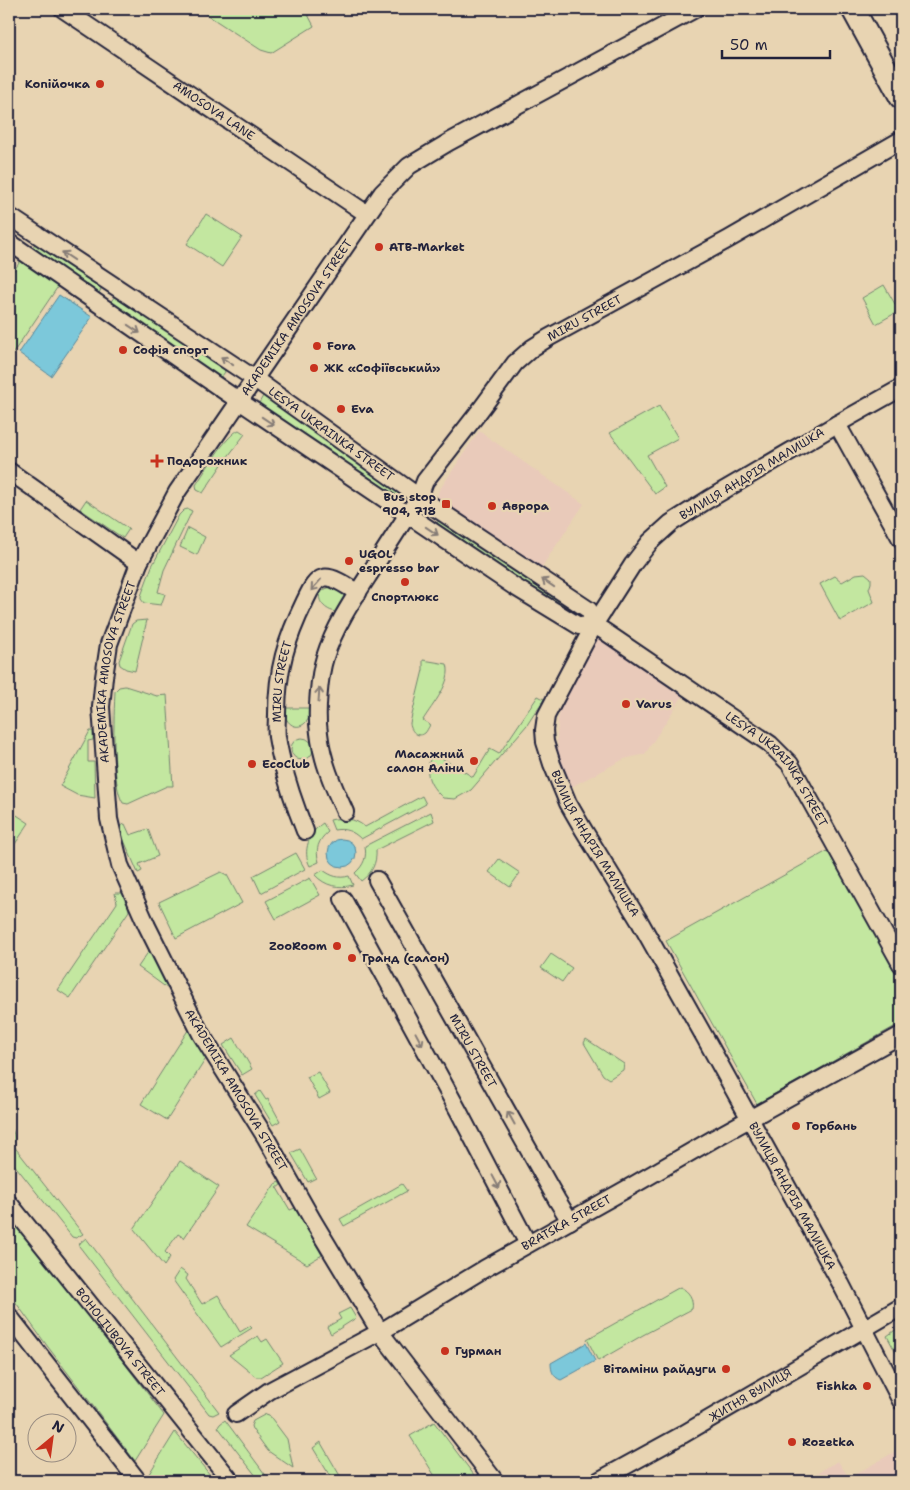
<svg xmlns="http://www.w3.org/2000/svg" width="910" height="1490" font-family="'Shantell Sans',sans-serif">
<rect width="100%" height="100%" fill="#e8d4b2"/>
<filter id="ink" filterUnits="userSpaceOnUse"><feTurbulence type="fractalNoise" baseFrequency=".02" numOctaves="2"/><feDisplacementMap in="SourceGraphic" scale="10" xChannelSelector="R" yChannelSelector="G"/><feConvolveMatrix kernelMatrix="1 2 1 2 8 2 1 2 1" color-interpolation-filters="sRGB"/></filter>
<g filter="url(#ink)">
<g fill="#e9caba">
<path d="M479,431L584,504L539,571L438,499V492Z"/>
<path d="M597,637L601,638L684,694L645,754L624,759L571,787L561,766L558,753L557,738L558,719L564,695L593,640Z"/>
<path d="M901,1448V1481H803L838,1461L849,1478Z"/>
</g>
<g fill="#c3e7a0" stroke="#72846e">
<path d="M198,9H305L314,26L271,53L261,50Z"/>
<path d="M206,214L242,237L222,267L187,244Z"/>
<path d="M36,242L101,286V289L99,293L95,295L31,250Z"/>
<path d="M21,260L59,285L11,356L9,354V278Z"/>
<path d="M884,285L899,311L876,324L862,298Z"/>
<path d="M115,296L224,369L225,372L222,376L219,378L109,304Z"/>
<path d="M263,396L400,491L397,497L393,498L258,405Z"/>
<path d="M659,406L678,438L647,455L665,487L655,494L610,433Z"/>
<path d="M239,430L245,434L223,463L203,493L197,490L196,485C204,473 226,435 239,430Z"/>
<path d="M86,500L129,529L123,538L80,509Z"/>
<path d="M188,509L192,511L164,570L158,592L165,594L161,605L144,603L141,599V596L152,566L179,515L184,510Z"/>
<path d="M439,520L583,614L584,617L580,619L435,526Z"/>
<path d="M188,528L205,537L197,555L180,547Z"/>
<path d="M865,573L871,578V583L869,589L874,602L840,621L820,584L835,576L842,582L856,574Z"/>
<path d="M332,587L344,594L347,600L341,612C323,614 308,591 332,587Z"/>
<path d="M147,620L135,671L126,669L120,665L119,661L132,624L136,621Z"/>
<path d="M423,660L447,664C453,682 432,705 423,720L430,725C428,728 427,731 425,733C417,739 410,730 410,723L423,670Z"/>
<path d="M125,686L157,696L167,695L173,786H167L128,804L123,803C111,785 114,714 115,691L119,687Z"/>
<path d="M538,696L544,699L527,725L471,790L455,799L443,798C428,784 423,772 433,753L473,777L490,749L499,754Z"/>
<path d="M283,708H312C308,733 286,732 283,708Z"/>
<path d="M90,731H93V740L88,741V762H94L95,798L77,795L60,786Z"/>
<circle cx="302" cy="749" r="11"/>
<path d="M422,796L426,804L361,839C353,831 345,828 334,830L330,820C342,817 355,818 365,827Z"/>
<path d="M9,810L29,823L9,853Z"/>
<path d="M431,812L434,821L376,850C377,863 372,873 361,881L355,873C364,865 367,857 365,846Z"/>
<path d="M323,823L328,832C318,840 315,850 319,862L310,866C302,852 309,832 323,823Z"/>
<path d="M125,824L130,835L148,829L158,856L139,864L142,871L138,873L123,838L120,826Z"/>
<path d="M831,849L901,979V1023L757,1104L666,941Z"/>
<path d="M296,853L305,869L261,893L253,876Z"/>
<path d="M499,859L520,873L510,887L489,872Z"/>
<path d="M323,870C331,876 339,879 349,876L353,885C339,889 325,886 315,875Z"/>
<path d="M221,872L227,875L242,903L176,938L159,902Z"/>
<path d="M310,878L320,895L276,919L266,901Z"/>
<path d="M115,893H125L129,911L70,998L58,990L117,903Z"/>
<path d="M151,948L171,991L138,967Z"/>
<path d="M551,954L572,968L562,982L541,968Z"/>
<path d="M190,1027L207,1057L167,1120L141,1104Z"/>
<path d="M234,1038L252,1069L242,1075L223,1045Z"/>
<path d="M586,1039L624,1064L623,1070L609,1079L603,1075L584,1043Z"/>
<path d="M318,1072L330,1093L319,1099L307,1077Z"/>
<path d="M260,1091L266,1100L268,1099L280,1121L273,1125L255,1095Z"/>
<path d="M9,1125C14,1132 16,1137 13,1145L83,1234L76,1238L72,1237L9,1158Z"/>
<path d="M300,1149L316,1178L308,1182L291,1153Z"/>
<path d="M180,1161L219,1187L184,1238L178,1234L165,1252L170,1257L164,1266L134,1229Z"/>
<path d="M279,1182L281,1185L277,1188L290,1210L295,1208L322,1255L307,1264L246,1227L275,1184Z"/>
<path d="M402,1184L407,1191L344,1226L340,1219Z"/>
<path d="M9,1216L50,1266L164,1415L135,1461L48,1347L9,1293Z"/>
<path d="M86,1238L219,1412L213,1415L209,1414L79,1246L80,1243Z"/>
<path d="M180,1269L188,1275L186,1279L202,1304L218,1295L240,1332L250,1326L252,1328L221,1347L173,1280Z"/>
<path d="M680,1287C689,1291 694,1299 692,1309L643,1335L598,1361L587,1339Z"/>
<path d="M350,1308L356,1318L331,1334L327,1327L341,1319L338,1314Z"/>
<path d="M901,1326V1362L887,1336Z"/>
<path d="M258,1336L262,1342L267,1339L283,1363L261,1377H256L229,1355Z"/>
<path d="M266,1414L269,1415L287,1439L293,1468L268,1451L252,1429L251,1426L253,1421Z"/>
<path d="M225,1420L270,1481H260L218,1427L220,1424Z"/>
<path d="M434,1422L474,1475L479,1481H438L410,1436Z"/>
<path d="M175,1432L215,1481H150L147,1477Z"/>
<path d="M321,1442V1443L343,1481H333L313,1448Z"/>
</g>
<g fill="#7bc8da" stroke="#57869a">
<path d="M59,295L92,317L51,376L19,353Z"/>
<circle cx="342" cy="853" r="14"/>
<path d="M586,1343L595,1361L561,1380C553,1377 551,1371 551,1363Z"/>
</g>
<g fill="none" stroke-linecap="round" stroke-linejoin="round">
<g stroke="#22223b" stroke-width="20">
<g id="street">
<path id="s1" d="M63,9L367,214"/>
<path id="s2" d="M9,216L255,379L419,497L589,610L594,625"/>
<path id="s3" d="M9,242L223,390L515,587L579,626L594,625L604,631L770,744L790,764L901,964"/>
<path id="s4" d="M901,388L837,424L709,499L671,523L650,542L633,564L594,625L546,716L544,730L545,742L552,764L568,803L583,829L640,922L708,1043L841,1284L901,1401"/>
<path d="M837,424L901,539"/>
<path d="M9,471L139,563"/>
<path id="s5" d="M345,812C333,786 322,761 319,733C316,714 319,676 325,657C335,625 356,595 374,567C389,544 404,520 419,497L425,481L478,413L515,363L532,348L548,338L729,239L901,140"/>
<path id="s6" d="M305,831C293,801 282,769 277,737C276,729 277,721 277,714C277,670 286,640 305,601C309,593 314,580 323,578C332,575 350,588 358,593"/>
<path id="s7" d="M377,880L557,1200L570,1221"/>
<path d="M343,899L458,1110L528,1244"/>
<path id="s8" d="M9,1203L231,1481"/>
<path d="M9,1316L138,1481"/>
<path id="s9" d="M236,1414L269,1391L387,1328L484,1269L630,1187L715,1138L901,1035"/>
<path id="s10" d="M495,1481L380,1332L313,1221L266,1138L201,1034L147,926L120,865L109,819L101,707L104,677L109,644L139,563L177,492L382,193L409,166L449,142L695,9"/>
<path id="s11" d="M598,1481L682,1435L901,1307"/>
</g>
</g>
<g stroke="#22223b" stroke-width="26">
<path id="secondary" d="M853,9L901,97"/>
</g>
<use href="#street" stroke="#e8d4b2" stroke-width="16"/>
<use href="#secondary" stroke="#e8d4b2" stroke-width="22"/>
</g>
<defs><path id="oneway-shaft" d="M-6 0H5M1.5-3L5.5 0L1.5 3" fill="none" stroke-width="1.6" stroke-linecap="round" stroke-linejoin="round" transform="scale(1.25)"/></defs>
<g stroke="#857b76">
<use href="#oneway-shaft" transform="translate(68 256) rotate(-146)"/>
<use href="#oneway-shaft" transform="translate(134 329) rotate(34)"/>
<use href="#oneway-shaft" transform="translate(227 361) rotate(-146)"/>
<use href="#oneway-shaft" transform="translate(268 421) rotate(34)"/>
<use href="#oneway-shaft" transform="translate(432 531) rotate(34)"/>
<use href="#oneway-shaft" transform="translate(548 583) rotate(-146)"/>
<use href="#oneway-shaft" transform="translate(316 585) rotate(131)"/>
<use href="#oneway-shaft" transform="translate(319 695) rotate(-86)"/>
<use href="#oneway-shaft" transform="translate(419 1039) rotate(62)"/>
<use href="#oneway-shaft" transform="translate(511 1118) rotate(-119)"/>
<use href="#oneway-shaft" transform="translate(496 1182) rotate(62)"/>
</g>
</g>
<g fill="#c8321e" stroke="#e8d4b2" stroke-width="2">
<circle cx="100" cy="84" r="5"/>
<circle cx="379" cy="247" r="5"/>
<circle cx="317" cy="346" r="5"/>
<circle cx="123" cy="350" r="5"/>
<circle cx="314" cy="368" r="5"/>
<circle cx="341" cy="409" r="5"/>
<path d="M154.5 453.5h5v5h5v5h-5v5h-5v-5h-5v-5h5z"/>
<rect x="441" y="499" width="10" height="10" rx="2.5"/>
<circle cx="492" cy="506" r="5"/>
<circle cx="349" cy="561" r="5"/>
<circle cx="405" cy="582" r="5"/>
<circle cx="626" cy="704" r="5"/>
<circle cx="474" cy="761" r="5"/>
<circle cx="252" cy="764" r="5"/>
<circle cx="337" cy="946" r="5"/>
<circle cx="352" cy="958" r="5"/>
<circle cx="796" cy="1126" r="5"/>
<circle cx="445" cy="1351" r="5"/>
<circle cx="726" cy="1369" r="5"/>
<circle cx="867" cy="1386" r="5"/>
<circle cx="792" cy="1442" r="5"/>
</g>
<g text-anchor="middle" dominant-baseline="central" stroke-width="4.5" stroke-linejoin="round" paint-order="stroke">
<g font-size="12" font-weight="bold" fill="#22223b" stroke="#e8d4b2" text-anchor="start">
<text x="90" y="84" text-anchor="end">Копійочка</text>
<text x="389" y="247">ATB-Market</text>
<text x="327" y="346">Fora</text>
<text x="133" y="350">Софія спорт</text>
<text x="324" y="368">ЖК «Софіївський»</text>
<text x="351" y="409">Eva</text>
<text x="167" y="461">Подорожник</text>
<text x="436" y="497" text-anchor="end">Bus stop<tspan x="436" dy="14">904, 718</tspan></text>
<text x="502" y="506">Аврора</text>
<text x="359" y="554">UGOL<tspan x="359" dy="14">espresso bar</tspan></text>
<text x="405" y="597" text-anchor="middle">Спортлюкс</text>
<text x="636" y="704">Varus</text>
<text x="464" y="754" text-anchor="end">Масажний<tspan x="464" dy="14">салон Аліни</tspan></text>
<text x="262" y="764">EcoClub</text>
<text x="327" y="946" text-anchor="end">ZooRoom</text>
<text x="362" y="958">Гранд (салон)</text>
<text x="806" y="1126">Горбань</text>
<text x="455" y="1351">Гурман</text>
<text x="716" y="1369" text-anchor="end">Вітаміни райдуги</text>
<text x="857" y="1386" text-anchor="end">Fishka</text>
<text x="802" y="1442">Rozetka</text>
</g>
<g font-size="12" fill="#22223b" stroke="#e8d4b2">
<text stroke="none"><textPath href="#s1" startOffset="182">AMOSOVA LANE</textPath></text>
<text stroke="none"><textPath href="#s10" startOffset="1325">AKADEMIKA AMOSOVA STREET</textPath></text>
<text stroke="none"><textPath href="#s5" startOffset="595">MIRU STREET</textPath></text>
<text stroke="none"><textPath href="#s2" startOffset="389">LESYA UKRAINKA STREET</textPath></text>
<text transform="translate(752 474) rotate(-31)">ВУЛИЦЯ АНДРІЯ МАЛИШКА</text>
<text stroke="none"><textPath href="#s10" startOffset="920">AKADEMIKA AMOSOVA STREET</textPath></text>
<text stroke="none"><textPath href="#s6" startOffset="154">MIRU STREET</textPath></text>
<text stroke="none"><textPath href="#s3" startOffset="938">LESYA UKRAINKA STREET</textPath></text>
<text stroke="none"><textPath href="#s4" startOffset="638">ВУЛИЦЯ АНДРІЯ МАЛИШКА</textPath></text>
<text stroke="none"><textPath href="#s7" startOffset="196">MIRU STREET</textPath></text>
<text transform="translate(236 1090) rotate(59)">AKADEMIKA AMOSOVA STREET</text>
<text stroke="none"><textPath href="#s4" startOffset="1042">ВУЛИЦЯ АНДРІЯ МАЛИШКА</textPath></text>
<text stroke="none"><textPath href="#s9" startOffset="382">BRATSKA STREET</textPath></text>
<text stroke="none"><textPath href="#s8" startOffset="178">BOHOLIUBOVA STREET</textPath></text>
<text stroke="none"><textPath href="#s11" startOffset="175">ЖИТНЯ ВУЛИЦЯ</textPath></text>
</g>
</g>
<rect width="910" height="1490" fill="none" stroke="#e8d4b2" stroke-width="30"/>
<rect x="15" y="15" width="880" height="1460" fill="none" stroke="#22223b" stroke-width="2" filter="url(#ink)"/>
<g transform="translate(52 1438) rotate(29)"><circle r="24" fill="#e8d4b2" stroke="#998d82"/>
<path d="M0-4L9 19L0 12L-9 19Z" fill="#c8321e"/>
<text y="-8" font-size="14" font-weight="bold" text-anchor="middle" fill="#22223b">N</text>
</g>
<path d="M722 50v8h108v-8" fill="none" stroke="#22223b" stroke-width="2.5"/>
<text x="730" y="50" font-size="15" fill="#22223b" stroke="#e8d4b2" stroke-width="4" paint-order="stroke">50 m</text>
</svg>
